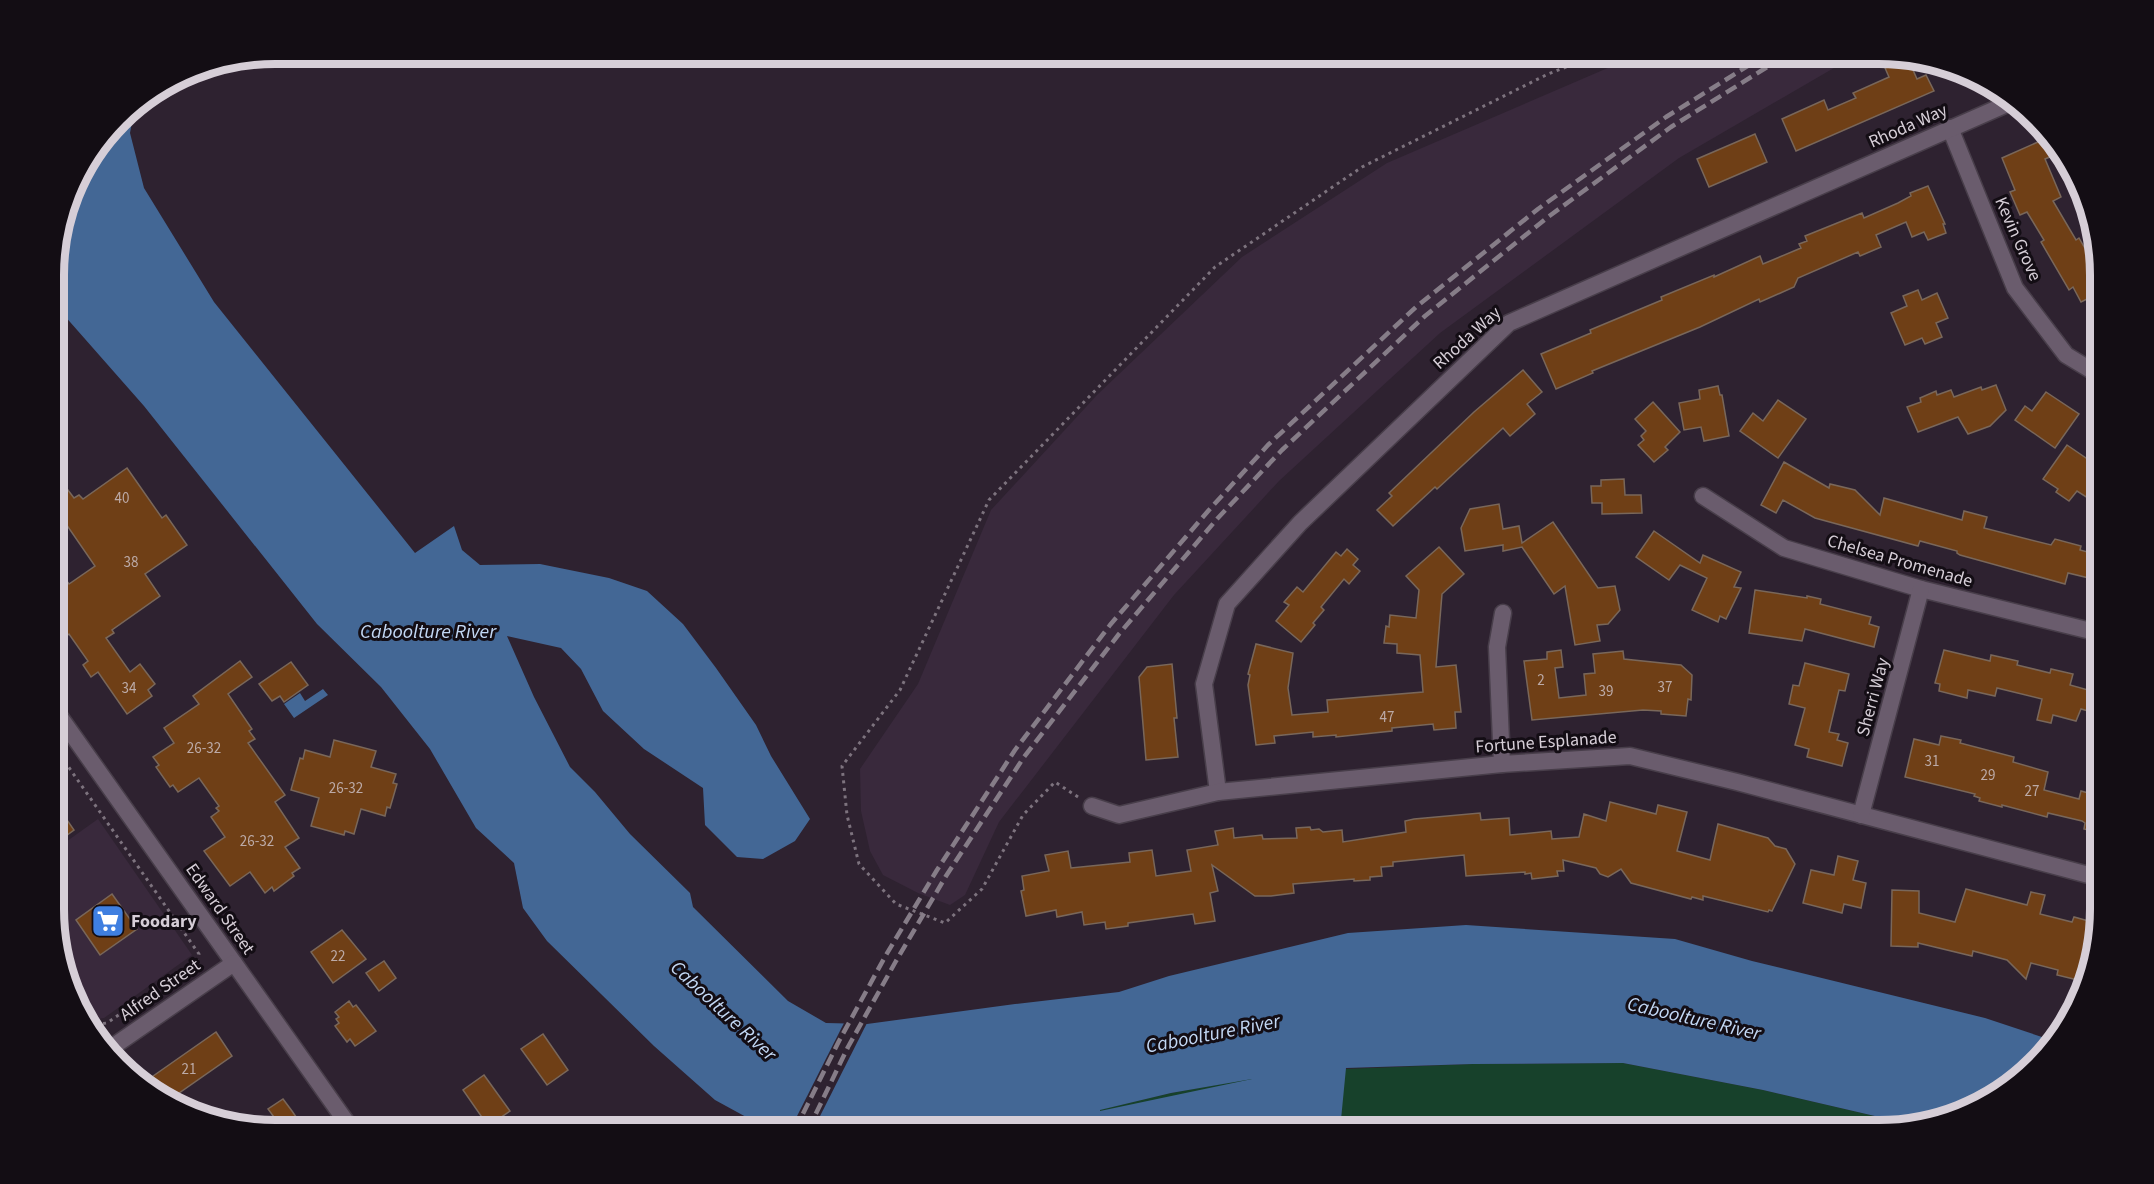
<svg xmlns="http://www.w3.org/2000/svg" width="2154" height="1184" font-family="'Source Sans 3',sans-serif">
<rect width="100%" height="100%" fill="#2e2230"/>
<g fill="#39293c">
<path d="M1636,54H1858L1679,158L1440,333L1279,481L1174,595L999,822L965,895L950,905L918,893L883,875L870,851L861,811L860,769L918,684L991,510L1097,395L1242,257L1387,163L1624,61Z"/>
<path d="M98,819L192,955L104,1018L90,1020L56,938V849Z"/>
</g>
<path fill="#17412b" d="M1623,1063L1763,1090L1892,1120L1908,1126L1893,1130H1043L1064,1118L1171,1093L1293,1071L1473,1064Z"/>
<g fill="#436795" fill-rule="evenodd">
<path d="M135,106L130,133L144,188L214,302L415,553L454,526L462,550L480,565L540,564L609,578L647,591L683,624L716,668L756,725L771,756L810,819L795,841L763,859L737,857L705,825L703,788L644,749L603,711L581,669L561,648L507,636L534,697L570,767L595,792L630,834L690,893L693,907L788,1001L826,1023L867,1024L1015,1004L1119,992L1169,976L1348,933L1466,925L1675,939L1752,961L1985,1018L2054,1041L2045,1055L2001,1093L1949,1118L1908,1126L1892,1120L1763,1090L1623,1063L1473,1064L1346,1068L1340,1130H770L715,1100L654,1046L547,941L523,908L514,863L476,828L430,749L381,687L317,624L144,406L63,314L55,294V261L77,178L129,109ZM1252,1079L1100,1111V1110L1171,1093Z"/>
<path d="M323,689L328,695L294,718L284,704L300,693L305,701Z"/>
</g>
<path fill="#2e2230" d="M845,1021H868L813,1130H790Z"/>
<g fill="#6f3f16" stroke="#79675a" stroke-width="1.5">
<path d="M1903,60L1909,61L1917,79L1926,75L1934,91L1796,151L1782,119L1824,100L1828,110L1856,98L1853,93L1889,77L1885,68Z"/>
<path d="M1755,134L1767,162L1709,187L1697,159Z"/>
<path d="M2047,138L2062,152L2045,159L2061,197L2053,201L2076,240L2079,238L2098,271V319L2087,299L2081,302L2073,287L2069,290L2041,242L2044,240L2027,212L2020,215L2010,192L2015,190L2002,158Z"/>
<path d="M1928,186L1945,224H1943L1946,233L1928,240L1924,232L1912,237L1906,222L1876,235L1881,247L1860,256L1858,252L1798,278L1794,287L1760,302L1759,299L1700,327L1592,371L1593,373L1556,389L1541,354L1591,333L1590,330L1662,300L1661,297L1714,275V277L1760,256L1763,264L1801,248L1799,244L1807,241L1805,236L1862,213L1864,218L1898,203L1911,196L1910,193Z"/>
<path d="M1918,290L1922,300L1937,293L1948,318L1936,323L1942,337L1925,344L1922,338L1905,345L1891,313L1907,306L1903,296Z"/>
<path d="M1523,370L1542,392L1527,404L1535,414L1510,436L1503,428L1437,489L1435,487L1393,526L1377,510L1392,496L1389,493L1474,412Z"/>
<path d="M1996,385L2006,410L1990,426L1968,434L1958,417L1918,432L1907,407L1921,402L1920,398L1936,391L1937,395L1951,390L1954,397L1981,387L1982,390Z"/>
<path d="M1718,386L1720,395H1722L1729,436L1704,441L1701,427L1684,430L1679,403L1700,399L1699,390Z"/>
<path d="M2046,392L2079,414L2055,448L2015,420L2025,406L2032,411Z"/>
<path d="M1778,400L1806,419L1778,458L1740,431L1753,413L1763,421Z"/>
<path d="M1653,402L1680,432L1665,447L1668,450L1654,462L1638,445L1644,440L1641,436L1646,431L1635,419Z"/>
<path d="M2067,445L2099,467V489L2091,500L2077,491L2069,501L2056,492L2058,489L2043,479Z"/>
<path d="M1784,462L1829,488L1830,484L1855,490L1880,515L1884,498L1962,520L1964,511L1987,517L1984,528L2051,545L2055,539L2081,546L2080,550L2095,554L2089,578L2068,573L2065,584L1960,555L1957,553V551L1920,541L1918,546L1815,518L1783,500L1776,513L1761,505Z"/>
<path d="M127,468L162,518L166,515L187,545L145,574L160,596L112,630L114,633L106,638L130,672L140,664L155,684L148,690L152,696L127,714L98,672L91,677L83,665L88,661L69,634L55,645V565L69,584L95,566L55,508V473L74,498L79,495L83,499Z"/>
<path d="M1624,479L1625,495H1641L1642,513L1602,514V503H1592L1591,486H1601V480Z"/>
<path d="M1499,504L1503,529L1519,526L1522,543L1553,522L1598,588L1615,586L1620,610L1608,624L1597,625L1600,641L1575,645L1565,586L1554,594L1522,547L1503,551V545L1465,551L1461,528L1470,509Z"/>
<path d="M1654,531L1700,563L1703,555L1741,572L1734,587L1741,588L1726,619L1720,616L1718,622L1692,610L1707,578L1680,565L1669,580L1636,557Z"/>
<path d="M1439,547L1464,574L1442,594L1436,667L1456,665L1461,712H1455L1456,728L1434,730L1433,724L1392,728V731L1336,737V735L1313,737V732L1274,736L1275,743L1256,745L1248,685L1250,675L1248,674L1256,644L1293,653L1288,688L1292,715L1328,712L1327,700L1423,692L1420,655L1397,653V644L1384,643L1386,626L1389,627L1390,615L1416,618L1419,590L1406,576Z"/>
<path d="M1347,549L1358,559L1353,565L1360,571L1349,584L1344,579L1321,607L1324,610L1313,623L1315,625L1301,642L1276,621L1289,605L1284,602L1297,587L1303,592L1336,552L1341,556Z"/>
<path d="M1755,590L1807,598V596L1821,599L1820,604L1871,617L1869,624L1879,627L1874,647L1805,629L1802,641L1749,633Z"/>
<path d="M1561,650L1563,667L1555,668L1559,698L1586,695L1584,674L1595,673L1593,654L1623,651L1624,659L1681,665L1692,675L1691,700L1688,699L1686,716L1661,714V711L1643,710L1532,720L1524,661L1547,659V652Z"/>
<path d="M1944,650L1990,661L1991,655L2018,661L2017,665L2050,673L2051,669L2073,674L2070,685L2099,693V714L2081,709L2076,721L2053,715L2051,723L2037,720L2042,699L1997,688L1995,696L1968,690L1967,698L1939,691L1940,684L1935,683Z"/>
<path d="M240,661L252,677L228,694L252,729L249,731L255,739L248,743L285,795L275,802L299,838L285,847L300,868L292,873L294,876L274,891L272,887L265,893L250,872L230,886L204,851L225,837L211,817L219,811L216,808L219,806L199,778L178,792L173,785L170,787L156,767L159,765L153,757L174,743L164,728L199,704L193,696Z"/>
<path d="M291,662L308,685L284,702L280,696L272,701L259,684Z"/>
<path d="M1805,663L1849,674L1845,691L1839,690L1829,732L1839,734L1837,740L1848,743L1842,766L1807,757L1809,749L1795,745L1805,708L1789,704L1793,685L1799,686Z"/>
<path d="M1172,664L1177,718H1174L1178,757L1146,760L1139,677L1147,667Z"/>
<path d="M1941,736L1961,740L1960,743L2014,757L2013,762L2048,772L2044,790L2079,799L2081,791L2092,794L2094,785H2100V833L2084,829L2085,823L2082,821L2048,813L2047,817L2002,805V807L1979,801L1980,798L1974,796L1975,794L1905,777L1914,739L1939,745Z"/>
<path d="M334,740L376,751L371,767L396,774L393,783L397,784L390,808L387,807L385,816L361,809L354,834L345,831L344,835L311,826L319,798L291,790L300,758L303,759L305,750L330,757Z"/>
<path d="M1610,802L1656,814L1658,805L1687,812L1677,851L1710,860L1718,824L1768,838L1775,846L1786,849L1795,864L1772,911L1769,910L1768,912L1703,896V900L1692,897L1691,899L1631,883L1621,869L1608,877L1600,874L1596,868L1563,860L1564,871H1557L1558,876L1532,879L1531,873L1525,874V872L1466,876L1464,855L1393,862V866L1381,867L1382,876L1370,877V880L1354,881V879L1293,884L1294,893L1271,896H1255L1212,865L1218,891L1210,893L1215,921L1195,924L1193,914L1128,923V926L1106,929L1105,922L1084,925L1082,912L1057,917L1056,910L1026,916L1021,891L1024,890L1022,876L1049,871L1045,855L1068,851L1071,868L1130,862L1129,853L1152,850L1156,876L1191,871L1187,850L1218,845L1215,831L1233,828L1234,838L1262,835L1263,839L1297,838L1296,828L1310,827L1311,830L1319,829L1323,832L1342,830L1343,842L1406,832L1405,821L1414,819L1480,813L1481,820L1509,818L1510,835L1551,831L1552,839L1579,837L1584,814L1606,821Z"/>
<path d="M56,804L74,830L56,843Z"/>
<path d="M1838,856L1858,861L1853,880L1866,883L1861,908L1844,904L1842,913L1803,903L1811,870L1834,875Z"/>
<path d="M1966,889L2027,905L2031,892L2045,895L2040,914L2072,922L2074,917L2096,923L2082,981L2057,975L2058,970L2031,963L2026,979L2007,960L1973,951L1972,956L1918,943V947L1891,946L1892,890L1919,891V913L1955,922Z"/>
<path d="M112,894L137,929L100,955L76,920Z"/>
<path d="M342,930L366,959L333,983L311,952Z"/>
<path d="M384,961L396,978L379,991L366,973Z"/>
<path d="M349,1001L353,1007L356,1005L376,1031L355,1046L350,1039L347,1042L335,1026L339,1023L336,1019L339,1017L335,1012Z"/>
<path d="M216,1032L232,1056L169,1100L146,1081Z"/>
<path d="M543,1034L568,1070L547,1085L521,1049Z"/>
<path d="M484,1075L510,1111L488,1126L463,1090Z"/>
<path d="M283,1099L292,1111L305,1130H276L261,1127L274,1117L268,1109Z"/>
</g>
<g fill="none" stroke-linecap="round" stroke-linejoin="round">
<g stroke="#483e4a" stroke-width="19">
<g id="minor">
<path d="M1950,128L2015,288L2066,355L2099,375"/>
<path d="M1703,496L1784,548L1921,589L2099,633"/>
<path d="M55,710L234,963"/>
<path d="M1502,764L1497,647L1503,613"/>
<path d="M1218,792L1204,684L1227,604L1300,523L1509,323L2007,104"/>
<path d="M1092,806L1119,815L1218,792L1502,764L1630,756L1737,782L2100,878"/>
<path d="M1861,815L1921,589"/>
</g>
</g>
<g stroke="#483e4a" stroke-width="19">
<path id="tertiary" d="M108,1050L234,963L352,1130"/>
</g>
<g stroke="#7d737e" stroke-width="3" stroke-dasharray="3 4.5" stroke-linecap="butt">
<path d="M56,749L199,954L197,961L107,1023L92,1025"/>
<path d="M1078,797L1055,782L1023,815L982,889L945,923L896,904L859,864L847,815L842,766L900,690L989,500L1215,267L1362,167L1548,74L1600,54"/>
</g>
<use href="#minor" stroke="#6a5c6d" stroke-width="16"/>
<use href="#tertiary" stroke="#6a5c6d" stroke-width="16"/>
<g stroke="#867d88" stroke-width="4.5" stroke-dasharray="12 6" stroke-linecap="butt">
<path d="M795,1130L839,1041L886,955L937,870L1015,750L1110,625L1209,510L1268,445L1416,307L1538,209L1666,117L1767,54"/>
<path d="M808,1130L848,1047L896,961L946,876L1024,757L1119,634L1217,519L1282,450L1425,316L1548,217L1671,127L1788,54"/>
</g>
</g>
<defs>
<g id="supermarket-square" transform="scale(1.725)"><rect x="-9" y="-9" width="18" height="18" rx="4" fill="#3f7fe0" stroke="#130d14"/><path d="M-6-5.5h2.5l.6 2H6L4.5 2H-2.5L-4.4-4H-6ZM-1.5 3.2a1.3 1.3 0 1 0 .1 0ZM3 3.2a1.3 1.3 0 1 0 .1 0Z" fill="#fff"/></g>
</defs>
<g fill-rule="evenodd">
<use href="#supermarket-square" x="108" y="921"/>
</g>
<g text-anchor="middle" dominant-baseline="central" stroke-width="6" stroke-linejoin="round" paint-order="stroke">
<g font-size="15" fill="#bcaaa7">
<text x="122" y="498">40</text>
<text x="131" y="562">38</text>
<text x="1541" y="680">2</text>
<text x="1665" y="687">37</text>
<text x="129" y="688">34</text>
<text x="1606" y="691">39</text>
<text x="1387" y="717">47</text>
<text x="204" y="748">26-32</text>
<text x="1932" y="761">31</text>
<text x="1988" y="775">29</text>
<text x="346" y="788">26-32</text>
<text x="2032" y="791">27</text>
<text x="257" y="841">26-32</text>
<text x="338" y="956">22</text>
<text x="189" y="1069">21</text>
</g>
<g font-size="18" fill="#d6ced7" stroke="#130d14">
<text transform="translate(1908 126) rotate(-24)">Rhoda Way</text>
<text transform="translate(2018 239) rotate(66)">Kevin Grove</text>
<text transform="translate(1467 338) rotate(-42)">Rhoda Way</text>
<text transform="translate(1900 561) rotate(16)">Chelsea Promenade</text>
<text transform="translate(1873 697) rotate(-75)">Sherri Way</text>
<text transform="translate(1546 742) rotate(-4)">Fortune Esplanade</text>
<text transform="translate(220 909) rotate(55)">Edward Street</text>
<text transform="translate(160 990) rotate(-35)">Alfred Street</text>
</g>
<g font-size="18" font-weight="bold" fill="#d6ced7" stroke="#130d14" text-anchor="start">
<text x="131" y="921">Foodary</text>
</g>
<g font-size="20" font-style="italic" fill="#c2d7f4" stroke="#130d14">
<text x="428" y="632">Caboolture River</text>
<text transform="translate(723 1011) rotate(43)">Caboolture River</text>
<text transform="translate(1694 1019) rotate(13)">Caboolture River</text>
<text transform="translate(1213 1034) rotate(-11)">Caboolture River</text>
</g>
</g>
<path d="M0 0H2154V1184H0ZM275 64H1879A211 211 0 0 1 2090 275V909A211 211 0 0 1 1879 1120H275A211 211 0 0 1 64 909V275A211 211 0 0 1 275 64Z" fill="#130d14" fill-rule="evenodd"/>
<path fill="none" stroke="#d6ced7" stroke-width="8" d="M275 64H1879A211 211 0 0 1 2090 275V909A211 211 0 0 1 1879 1120H275A211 211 0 0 1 64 909V275A211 211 0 0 1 275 64Z"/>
</svg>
